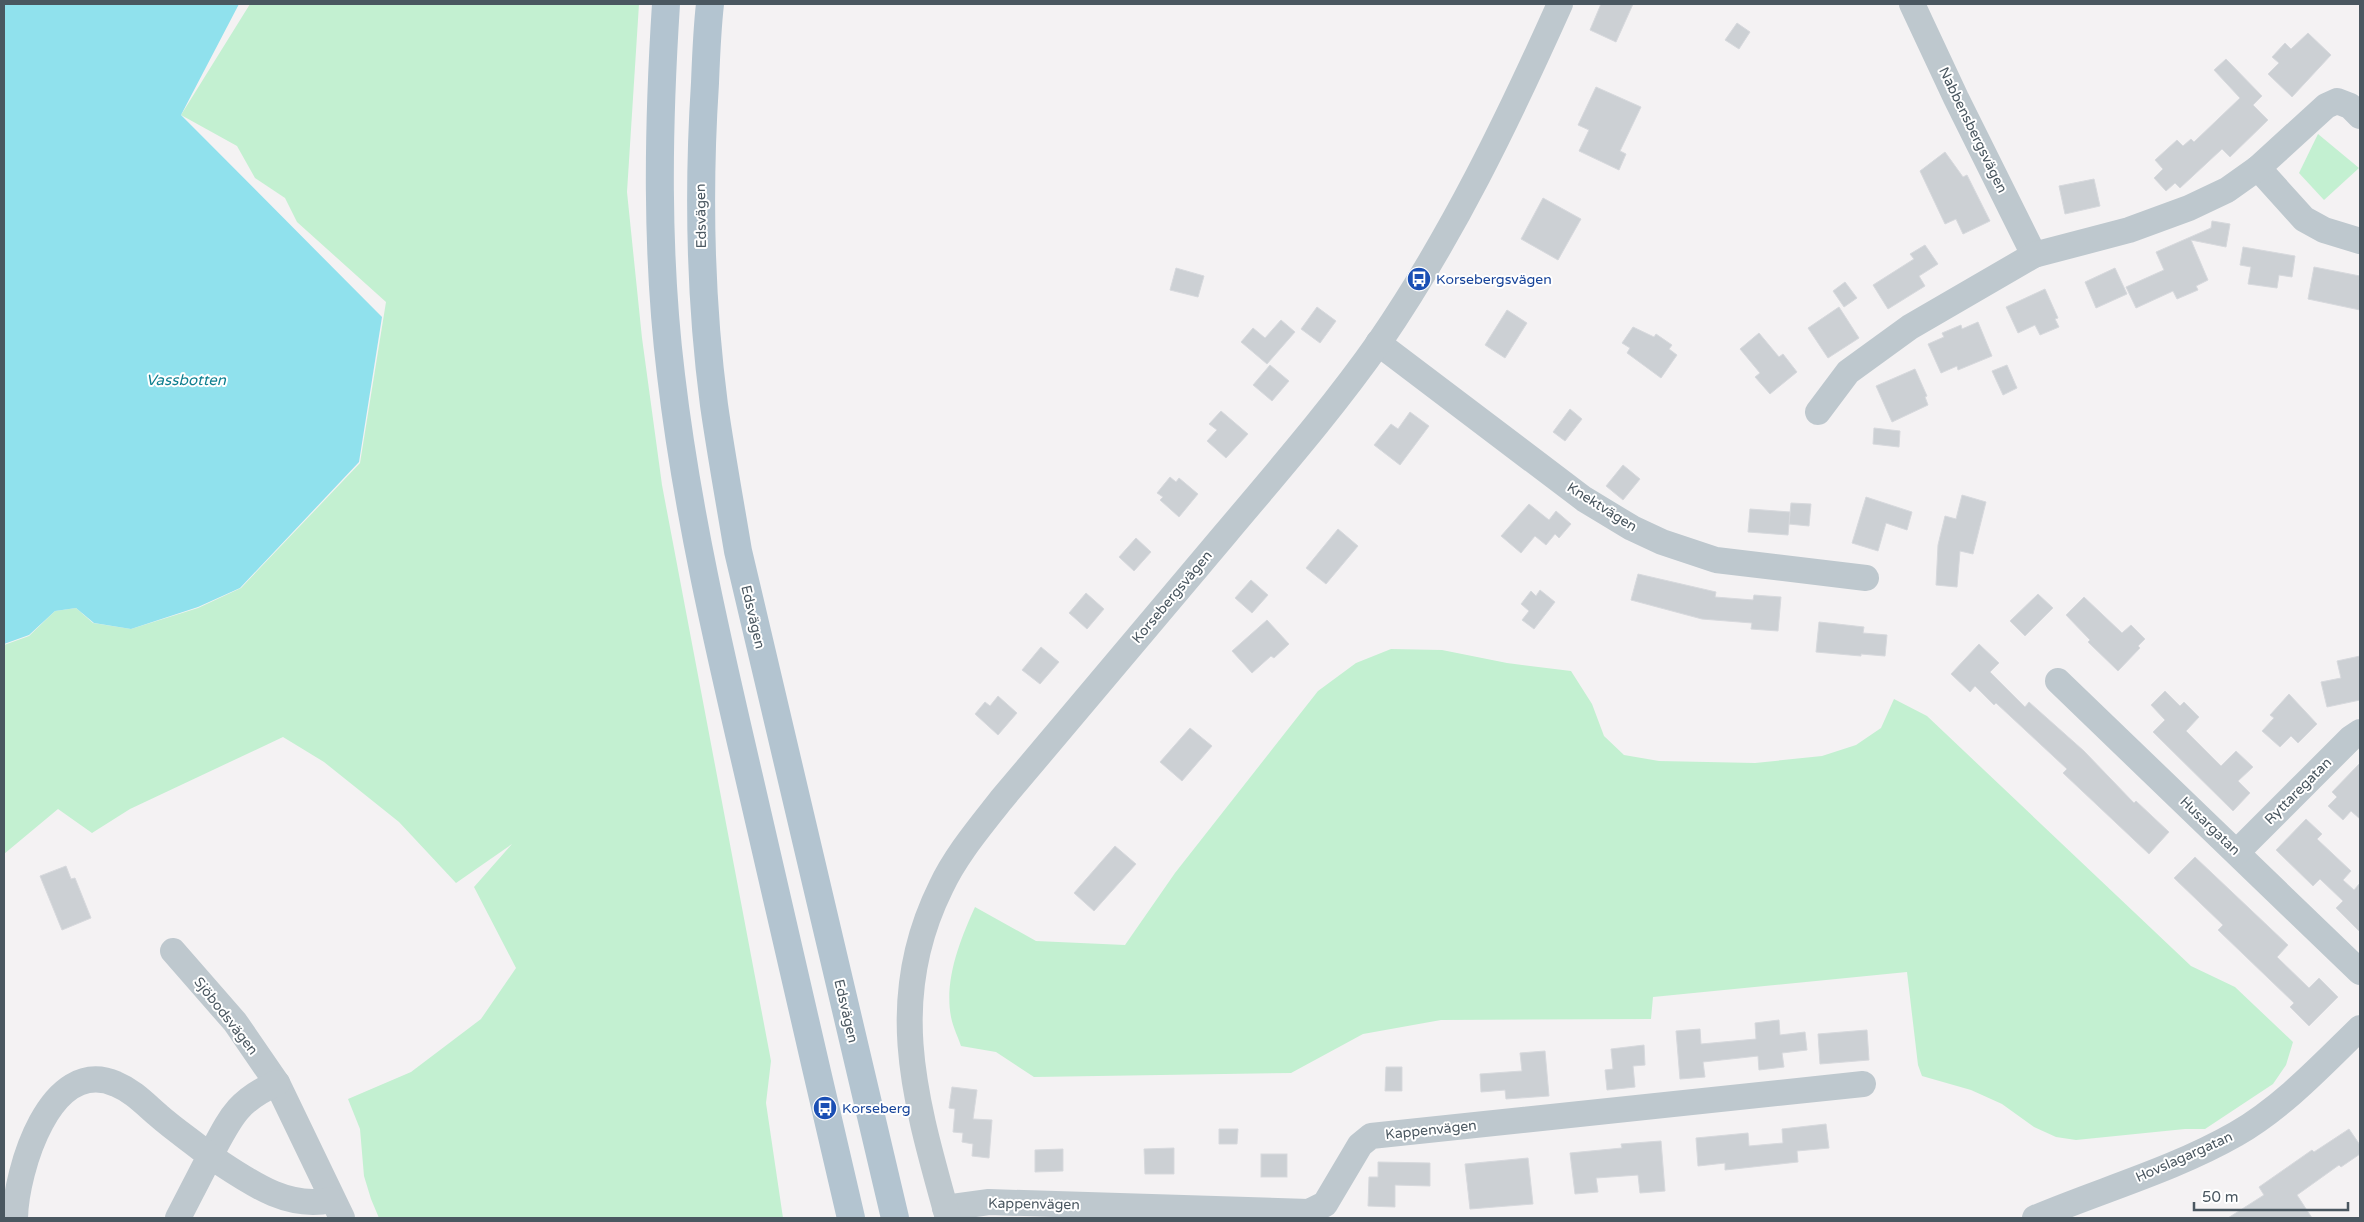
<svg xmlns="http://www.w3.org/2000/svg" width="2364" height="1222" font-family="'Varela Round',sans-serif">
<rect width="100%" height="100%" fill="#f4f2f3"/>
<g fill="#c3f0d1">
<path d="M250,4H639L627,192L642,338L662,485L771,1061L766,1103L783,1218H379L371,1199L364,1176L360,1129L348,1099L411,1072L481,1019L516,968L474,887L512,844L456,883L399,822L324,762L283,737L130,809L92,833L58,809L4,854V645L29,636L55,611L76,608L93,623L131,629L198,608L241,588L360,463L386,302L297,222L285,198L255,178L237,146L181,115Z"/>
<path d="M2318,134L2359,168L2324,200L2299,173Z"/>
<path d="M1391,649L1442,650L1507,663L1571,671L1592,704L1604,736L1624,755L1659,761L1755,763L1822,756L1856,745L1881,728L1894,699L1927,716L2191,966L2235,987L2293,1042L2286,1065L2273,1084L2205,1129H2185L2076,1140L2056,1137L2034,1127L2002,1104L1971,1090L1922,1076L1918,1065L1907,972L1653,997L1651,1019L1441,1020L1363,1034L1291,1073L1034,1077L996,1052L961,1046C958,1037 953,1027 951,1017C944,980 960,940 975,907L1036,941L1125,945L1175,873L1318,691L1356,663Z"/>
</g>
<path fill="#90e1ed" d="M4,4H239L181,115L382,317L359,462L240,588L198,607L131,629L94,623L76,608L55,611L29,635L4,644Z"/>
<g fill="#ccd0d4" stroke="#d7d9dd">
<path d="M1601,4H1633L1616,42L1590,30Z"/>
<path d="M1737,23L1750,32L1739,49L1725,40Z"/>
<path d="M2308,33L2331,55L2292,97L2268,74L2279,63L2272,57L2285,43L2291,49Z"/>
<path d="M2226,59L2262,96L2253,105L2268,120L2230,157L2222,149L2180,188L2175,183L2166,191L2154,178L2163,169L2155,160L2177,140L2183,146L2191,139L2194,142L2240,98L2214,70Z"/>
<path d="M1596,87L1641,107L1620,151L1626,154L1619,170L1579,151L1589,130L1578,125Z"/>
<path d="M1945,152L1963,177L1967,175L1990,221L1963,234L1956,219L1945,224L1920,171Z"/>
<path d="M2094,179L2100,206L2065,214L2059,186Z"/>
<path d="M1543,198L1581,219L1558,260L1521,239Z"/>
<path d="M2212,221L2230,224L2226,247L2191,240L2208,280L2196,286L2198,290L2177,299L2173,291L2136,308L2126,287L2164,270L2156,252L2211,228Z"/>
<path d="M1925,245L1938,264L1919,276L1925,286L1888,309L1873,285L1914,259L1910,254Z"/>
<path d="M2243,247L2295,256L2292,277L2279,275L2277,288L2248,284L2251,267L2240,265Z"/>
<path d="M2314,267L2360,276V310L2308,299Z"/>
<path d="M1176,268L1204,276L1198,297L1170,290Z"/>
<path d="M2115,268L2127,294L2096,308L2085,282Z"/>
<path d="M1845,282L1857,298L1844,307L1833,291Z"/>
<path d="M2045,289L2058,318L2055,319L2059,327L2040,335L2035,325L2018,333L2006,307Z"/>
<path d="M1317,307L1336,321L1320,343L1301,329Z"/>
<path d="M1839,307L1859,338L1828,358L1808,328Z"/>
<path d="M1507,310L1527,323L1505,358L1485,345Z"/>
<path d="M1281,320L1295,332L1267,364L1241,342L1253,328L1265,338Z"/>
<path d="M1978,322L1992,356L1958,370L1957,366L1941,373L1928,344L1944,337L1942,333L1961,325L1962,329Z"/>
<path d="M1633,327L1654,337L1656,334L1672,345L1669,349L1677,355L1661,378L1627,353L1630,348L1622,343Z"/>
<path d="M1759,333L1779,357L1783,354L1797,372L1770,394L1755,377L1760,373L1740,349Z"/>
<path d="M1270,365L1289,381L1272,401L1253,385Z"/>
<path d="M2007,365L2017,388L2003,395L1992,371Z"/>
<path d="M1915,369L1927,396L1925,397L1928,405L1892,422L1876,386Z"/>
<path d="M1570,409L1582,419L1565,441L1553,432Z"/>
<path d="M1221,411L1248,434L1226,458L1207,441L1217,430L1209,424Z"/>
<path d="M1410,412L1429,426L1400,465L1374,445L1391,424L1398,429Z"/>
<path d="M1874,428L1900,431L1899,447L1873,444Z"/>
<path d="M1623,465L1640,479L1623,500L1606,486Z"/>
<path d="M1170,477L1176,482L1179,478L1198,494L1179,517L1160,500L1163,497L1157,493Z"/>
<path d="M1962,495L1986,502L1973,554L1960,551L1957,587L1936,585L1938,545L1945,516L1956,519Z"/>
<path d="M1866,497L1912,512L1907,530L1886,523L1878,551L1852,543Z"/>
<path d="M1791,503L1811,504L1809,526L1789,524Z"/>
<path d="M1529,504L1549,520L1556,511L1571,524L1559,538L1555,534L1546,545L1535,536L1521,553L1501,536Z"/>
<path d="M1750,509L1790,512L1788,535L1748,532Z"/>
<path d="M1338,529L1358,546L1326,584L1306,568Z"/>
<path d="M1136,538L1151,552L1134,571L1119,557Z"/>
<path d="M1638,574L1716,592L1715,597L1753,600L1754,595L1781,597L1778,631L1751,629L1752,623L1702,619L1631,600Z"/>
<path d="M1251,580L1268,595L1252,613L1235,598Z"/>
<path d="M1540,590L1555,602L1534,629L1522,620L1529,611L1521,604L1531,591L1536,596Z"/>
<path d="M1086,593L1104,609L1087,629L1069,613Z"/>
<path d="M2038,594L2053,608L2025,636L2010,621Z"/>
<path d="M2084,597L2122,633L2131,625L2145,639L2138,646L2140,648L2118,671L2088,642L2090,640L2066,615Z"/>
<path d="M1267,620L1289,644L1274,658L1271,656L1252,673L1232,651Z"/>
<path d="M1819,622L1864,627L1863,633L1887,635L1885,656L1861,654V656L1816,652Z"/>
<path d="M1979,644L1999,663L1990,672L2025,707L2029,702L2084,751L2134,803L2136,801L2169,832L2149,854L2063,773L2067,769L1996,703L1994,705L1975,686L1970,692L1951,674Z"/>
<path d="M1041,647L1059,662L1040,684L1022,670Z"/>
<path d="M2360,656V700L2327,707L2321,682L2341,678L2337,661Z"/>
<path d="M2165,691L2180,706L2184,702L2199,717L2186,731L2221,766L2236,751L2253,767L2238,781L2250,793L2233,811L2153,732L2165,720L2151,705Z"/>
<path d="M2289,694L2317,724L2298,743L2291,736L2280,747L2262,731L2274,718L2270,715Z"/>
<path d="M998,696L1017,713L998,735L975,714L985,702L990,706Z"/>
<path d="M1190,728L1212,746L1182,781L1160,762Z"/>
<path d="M2360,763V819L2351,811L2343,820L2328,806L2337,797L2332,792Z"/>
<path d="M2306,819L2322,834L2317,839L2351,871L2343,880L2354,890L2360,883V932L2336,908L2343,901L2320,879L2313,886L2276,850Z"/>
<path d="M1115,846L1136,864L1094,911L1074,893Z"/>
<path d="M2195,857L2288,945L2277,957L2309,988L2319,978L2338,997L2309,1026L2290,1007L2294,1003L2218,930L2223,925L2174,878Z"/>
<path d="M66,866L71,879L75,878L91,918L62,930L40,876Z"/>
<path d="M1779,1020L1780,1035L1805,1032L1807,1050L1782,1053L1784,1067L1759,1070L1758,1056L1703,1062L1705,1077L1680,1079L1676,1031L1700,1029L1701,1044L1756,1039L1755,1023Z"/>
<path d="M1867,1030L1869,1060L1820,1064L1818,1034Z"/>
<path d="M1644,1045L1645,1065L1633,1066L1635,1087L1607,1090L1605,1070L1613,1069L1611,1049Z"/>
<path d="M1545,1051L1549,1096L1506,1099L1505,1090L1481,1092L1480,1074L1522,1071L1520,1053Z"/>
<path d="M1386,1067H1402V1091H1385Z"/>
<path d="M952,1087L977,1090L973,1119L992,1120L989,1158L972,1156L973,1144L962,1142L963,1133L953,1132L955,1109L949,1108Z"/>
<path d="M1826,1124L1829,1148L1797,1151L1798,1162L1725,1170V1163L1698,1166L1696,1138L1748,1133L1749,1146L1783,1143L1782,1129Z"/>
<path d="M1219,1129H1238L1237,1144H1219Z"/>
<path d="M2349,1129L2360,1145V1154L2341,1167L2339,1165L2297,1195L2312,1218H2228L2264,1195L2259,1187L2312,1150L2314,1152Z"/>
<path d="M1661,1141L1665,1191L1640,1193L1638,1175L1596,1178L1598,1192L1575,1194L1570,1153L1622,1148L1621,1144Z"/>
<path d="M1174,1148V1174H1145L1144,1149Z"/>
<path d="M1063,1149V1171L1035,1172V1150Z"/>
<rect x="1261" y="1154" width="26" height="23"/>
<path d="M1528,1158L1533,1204L1470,1209L1465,1164Z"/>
<path d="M1378,1162L1430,1163V1186L1395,1185V1207L1368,1206L1369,1177H1378Z"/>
</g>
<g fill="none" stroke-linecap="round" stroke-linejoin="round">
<g stroke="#bec8ce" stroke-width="26">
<path d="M1912,4L1956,98L2034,255"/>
<path d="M2258,168L2304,219L2324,230L2360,241"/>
<path d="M1378,343L1584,499L1632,528L1662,542L1716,560L1866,578"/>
<path d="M1818,412L1848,372L1910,327L2034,255L2129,230L2189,208L2227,190L2258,168L2326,106L2337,101L2350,106L2360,116"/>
<path d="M2058,681L2360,972"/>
<path d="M2237,852L2351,738L2360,732"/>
<path d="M173,951L235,1022L277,1083L342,1218"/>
<path d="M277,1083C236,1101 230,1119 210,1156C247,1180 285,1210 331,1200"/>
<path d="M945,1208L989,1202L1309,1212L1325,1204L1360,1145L1371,1136L1863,1084"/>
<path d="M15,1218C16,1171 50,1055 116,1084C133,1091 145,1104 159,1116C175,1130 193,1142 210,1156L178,1218"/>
<path d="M948,1218C916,1102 884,1002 941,887C956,855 980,827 1001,800C1076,711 1151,622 1226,533C1279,470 1333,408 1380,341C1452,236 1508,120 1560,4"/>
<path d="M2035,1218C2101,1190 2173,1170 2236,1134C2283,1107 2322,1065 2360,1028"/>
</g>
<g stroke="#b3c4d0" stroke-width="28">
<path d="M666,4C658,128 656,252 671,375C687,511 718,644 749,777C782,924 817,1071 851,1218"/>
<path d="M710,4C707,30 706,57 705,83C698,191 700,298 714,405C721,454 730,503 738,551L895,1218"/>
</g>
</g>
<defs>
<g id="bus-disc" transform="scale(1.25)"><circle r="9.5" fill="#1a4fb4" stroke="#fff"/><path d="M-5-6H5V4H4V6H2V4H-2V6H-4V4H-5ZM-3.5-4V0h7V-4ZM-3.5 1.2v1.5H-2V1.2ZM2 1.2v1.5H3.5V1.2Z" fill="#fff"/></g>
</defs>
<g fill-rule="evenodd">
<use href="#bus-disc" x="1419" y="279"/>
<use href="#bus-disc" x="825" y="1108"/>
</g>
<g text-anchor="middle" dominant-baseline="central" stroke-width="4" stroke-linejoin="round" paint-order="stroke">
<g font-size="14" fill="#4a5760" stroke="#fff">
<text transform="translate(1973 130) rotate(64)">Nabbensbergsvägen</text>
<text transform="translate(701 216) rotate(-91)">Edsvägen</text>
<text transform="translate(1602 507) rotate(32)">Knektvägen</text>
<text transform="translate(1172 597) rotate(-50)">Korsebergsvägen</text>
<text transform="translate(753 617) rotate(77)">Edsvägen</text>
<text transform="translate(2298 791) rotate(-45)">Ryttaregatan</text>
<text transform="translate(2210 826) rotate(44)">Husargatan</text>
<text transform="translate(846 1011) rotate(77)">Edsvägen</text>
<text transform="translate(226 1016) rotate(52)">Sjöbodsvägen</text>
<text transform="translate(1431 1130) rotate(-6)">Kappenvägen</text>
<text transform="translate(2184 1157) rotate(-24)">Hovslagargatan</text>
<text transform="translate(1034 1204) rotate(1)">Kappenvägen</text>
</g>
<g font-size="14" fill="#164399" stroke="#fff" text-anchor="start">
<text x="1436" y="279">Korsebergsvägen</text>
<text x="842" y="1108">Korseberg</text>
</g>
<g font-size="15" font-style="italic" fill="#0e7f90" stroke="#fff">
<text x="186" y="380">Vassbotten</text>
</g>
</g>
<rect width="2364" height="1222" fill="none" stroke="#4a5760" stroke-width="10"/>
<path d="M2194 1202v8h154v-8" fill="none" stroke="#4a5760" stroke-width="2.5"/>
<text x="2202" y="1202" font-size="15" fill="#4a5760" stroke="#ffffff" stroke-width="4" paint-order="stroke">50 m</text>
</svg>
